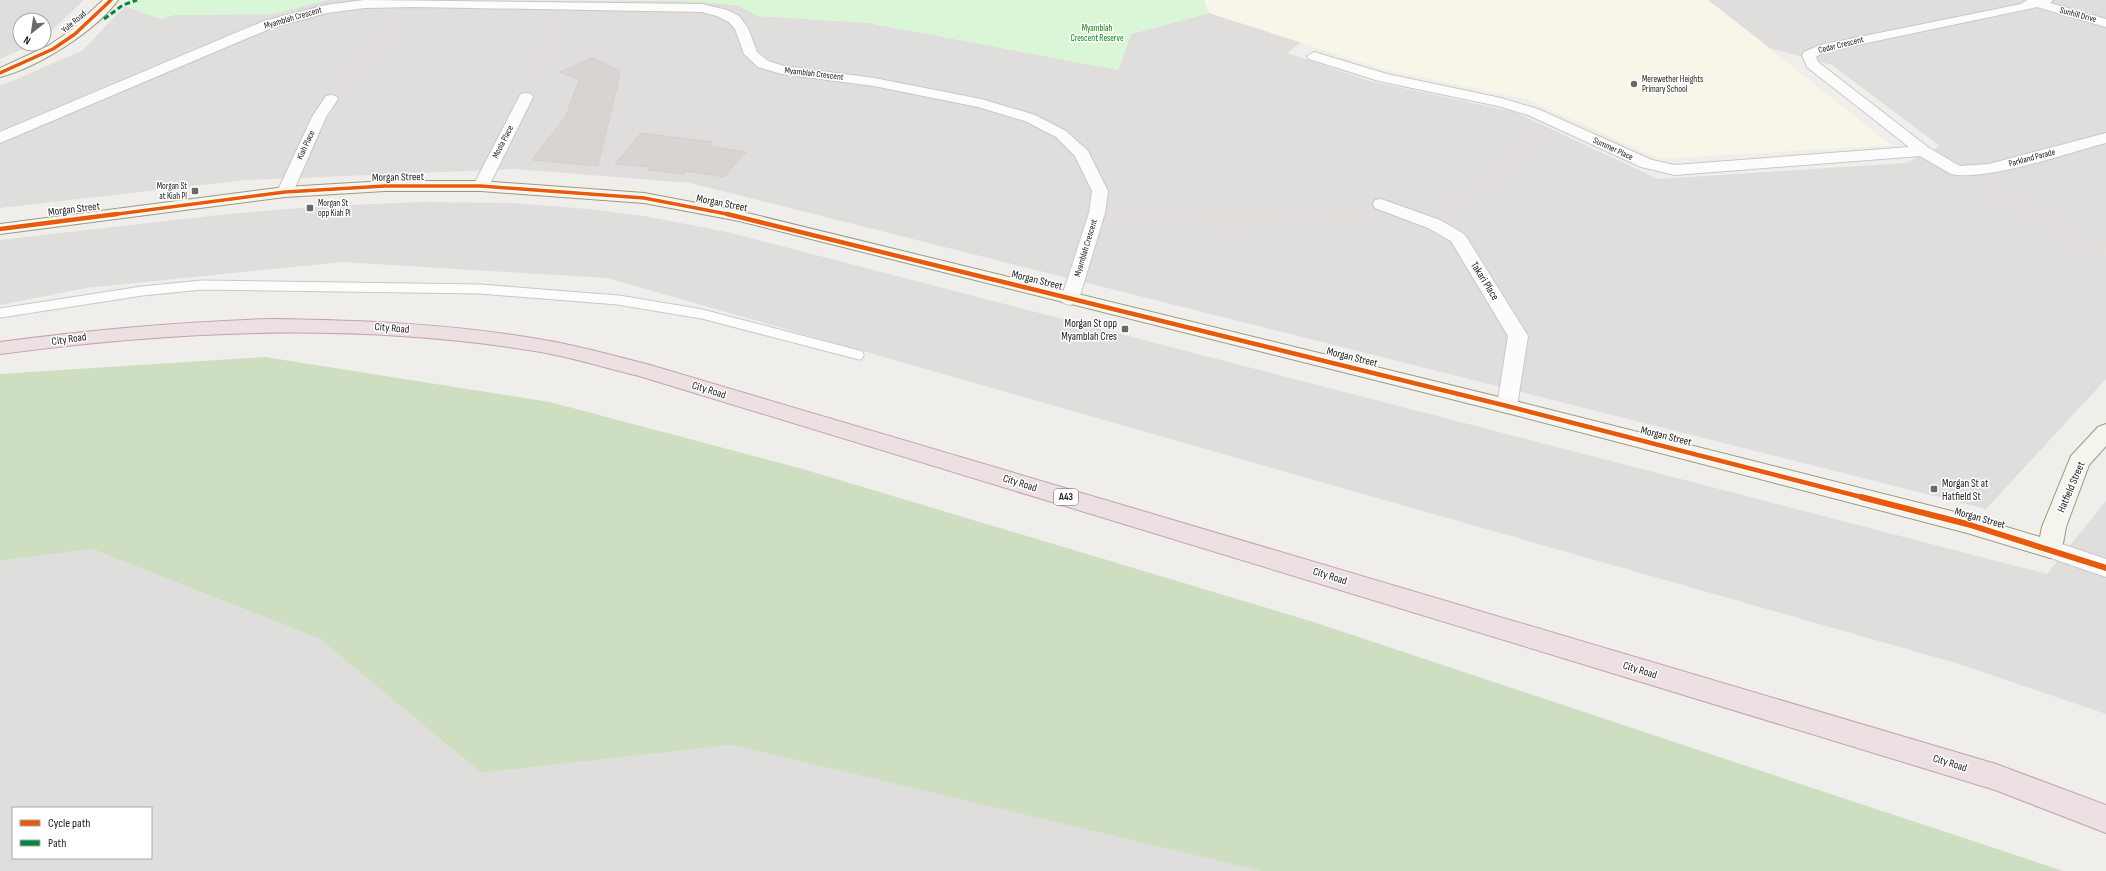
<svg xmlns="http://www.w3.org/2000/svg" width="2106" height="871" font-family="'Sofia Sans Condensed',sans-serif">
<rect width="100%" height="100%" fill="#f0eeeb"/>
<g fill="#dfdedc" fill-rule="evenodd">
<path d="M0,0H84L44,38V20H20V44H34L0,59Z"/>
<path d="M328,0L685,1L738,5L758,16L869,23L1118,70L1131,34L1209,13L1301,42L1287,53L1370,81L1515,112L1658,179L1906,163L1940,146L1832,65L1770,48L1708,0H2106V379L1986,509L690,183L515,169L246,180L0,208V86L82,51L125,6L161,19L174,15L273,14Z"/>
<path d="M422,202L513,203L588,209L644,216L727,232L2047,574L2106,501V714L1956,663L607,278L342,262L86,288L0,305V240L227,214L325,206Z"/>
<path d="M92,549L320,639L481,773L733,745L1271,871H0V561ZM13,808H151V858H13Z"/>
</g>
<path fill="#f8f6e8" d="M1204,0H1708L1891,145L1660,159L1526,99L1383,69L1209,13Z"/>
<path fill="#cddfc0" d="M265,357L550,402L806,470L1307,620L2063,871H1262L733,745L481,773L320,639L92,549L0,561V374Z"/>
<g fill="#d9f6d7">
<path d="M132,0H328L273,14L174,15L161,19L125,6Z"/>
<path d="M496,0H1204L1209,13L1131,34L1118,70L869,23L758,16L737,5L685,1Z"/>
</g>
<g fill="#d7d4d1" stroke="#d3cfcc">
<path d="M592,58L619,70V79L598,166L532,160L566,116L579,80L560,72Z"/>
<path d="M641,133L713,142L709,146L746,152L724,177L686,171L684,174L649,170L650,167L615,164Z"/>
</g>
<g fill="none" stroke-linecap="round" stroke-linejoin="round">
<g stroke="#c9c8c7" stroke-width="11">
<path id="lane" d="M0,313L142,291L202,285L480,289L618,300L702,314L859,355"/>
</g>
<g stroke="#c9c8c7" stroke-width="2">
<g id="street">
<path d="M364,0L702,4L727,10L739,16L748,28L757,52L768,61L784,66L874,78L981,99L1035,115L1066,131L1088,151L1108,191L1105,213L1079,299L1077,303L1070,305L1063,303L1061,299L1089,213L1092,191L1075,156L1056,137L1025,121L978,107L874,86L782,74L758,67L744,54L735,29L729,22L717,16L702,12L415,7L364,8L327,13L274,27L0,143V132L264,21L326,5Z"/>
<path d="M2027,0H2053L2050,3L2106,19V27L2037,7L1824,52L1816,57L1818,62L1929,148L1960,166L1989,164L2106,133V143C2071,152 1984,182 1951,174L1920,156L1675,175L1641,167L1528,115L1498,106L1379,81L1309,59L1307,56L1314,52L1387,74L1501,98L1538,109L1652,160L1675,165L1909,147L1807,67L1802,55L1804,52L1820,45L2021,4Z"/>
<path d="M526,93L531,94L533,97L489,186L487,189H475L473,186L519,97L521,94Z"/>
<path d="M331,95L336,96L338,99L326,117L293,192L291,195H279L277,192L312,117L326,96Z"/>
<path d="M1381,199L1440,220L1464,234L1467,238L1528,336L1517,406L1514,411L1507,413L1500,411L1497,406L1508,336L1451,241L1428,228L1375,208L1373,204L1375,200Z"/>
<path d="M2050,540L2106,559V577L2042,555L2038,549L2042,543Z"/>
</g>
</g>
<g stroke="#9b9b81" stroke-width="2">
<g id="secondary">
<path d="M103,0H118C96,31 37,68 0,77V68L48,46L70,31Z"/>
<path d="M385,181H481L644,193L739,211L1507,399L1967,515L2040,537L2042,527L2071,456L2098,427L2106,424V446L2089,465L2066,527L2062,549L2059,556L2050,558L1967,533L1507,413L739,221L644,203L481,191H385L285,197L0,234V224L285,187Z"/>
</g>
</g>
<g stroke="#c6a1ae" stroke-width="2">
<path id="highway" d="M271,319C362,320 454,324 544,340C580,346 615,356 650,365L1996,764L2106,805V833L1995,790L639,376C606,368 574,358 541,352C359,322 182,330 0,354V342C90,330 180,322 271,319Z"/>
</g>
<g stroke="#eddcdb" stroke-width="1.5" stroke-dasharray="1.5 1.5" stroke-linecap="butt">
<path d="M534,81L556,22"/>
<path d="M342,87L399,21"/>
<path d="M1984,189L2032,215"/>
<path d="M1450,211L1542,136"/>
</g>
<g stroke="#eddcdb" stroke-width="2.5" stroke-dasharray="2 2" stroke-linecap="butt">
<path d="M2030,214L2106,255"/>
<path d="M1117,219L1240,224L1363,216"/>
</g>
<use href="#lane" stroke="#fdfcfc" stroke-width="9"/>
<use href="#street" fill="#fdfcfc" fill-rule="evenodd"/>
<use href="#secondary" fill="#f5f5ed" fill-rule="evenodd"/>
<use href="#highway" fill="#ece0e2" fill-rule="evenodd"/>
<path stroke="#00873e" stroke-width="3" stroke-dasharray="5.5 3" stroke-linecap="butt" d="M104,19L123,5L137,0"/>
<g stroke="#fff" stroke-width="5">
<g id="cycleway-far2">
<path d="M0,73L53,49L75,34L111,0"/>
<path d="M110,215L285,192L385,186H481L644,198L732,215"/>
</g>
</g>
<g stroke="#fff" stroke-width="7">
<g id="cycleway-far1">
<path d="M727,214L1507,406L1865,498"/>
<path d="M0,229L117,214"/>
</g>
</g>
<g stroke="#fff" stroke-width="8">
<path id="cycleway" d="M1861,497L1967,524L2106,568"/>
</g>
<use href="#cycleway-far2" stroke="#e8590c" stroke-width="3.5"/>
<use href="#cycleway-far1" stroke="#e8590c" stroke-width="4.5"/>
<use href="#cycleway" stroke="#e8590c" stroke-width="6"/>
</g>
<g fill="#6a6968" stroke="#fff" stroke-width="1.5">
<circle cx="1634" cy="84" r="4"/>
<rect x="191" y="187" width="8" height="8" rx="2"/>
<rect x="306" y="204" width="8" height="8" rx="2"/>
<rect x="1121" y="325" width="8" height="8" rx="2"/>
<rect x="1930" y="485" width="8" height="8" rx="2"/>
</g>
<g text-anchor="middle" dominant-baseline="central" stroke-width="3" stroke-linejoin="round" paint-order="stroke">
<g font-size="9" fill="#222" stroke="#fff">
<text transform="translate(2078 15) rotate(15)">Sunhill Drive</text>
<text transform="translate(293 18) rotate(-16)">Myamblah Crescent</text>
<text transform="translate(74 22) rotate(-40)">Yule Road</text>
<text transform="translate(1841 45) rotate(-14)">Cedar Crescent</text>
<text transform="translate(814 74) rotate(7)">Myamblah Crescent</text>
<text transform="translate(503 142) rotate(-63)">Moola Place</text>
<text transform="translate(306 145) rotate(-65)">Kiah Place</text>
<text transform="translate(1613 149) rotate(25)">Summer Place</text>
<text transform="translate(2032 158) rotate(-15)">Parkland Parade</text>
<text transform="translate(1086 248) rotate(-73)">Myamblah Crescent</text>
</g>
<g font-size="9" fill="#08880a" stroke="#fff">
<text x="1097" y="28">Myamblah<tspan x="1097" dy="10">Crescent Reserve</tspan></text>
</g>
<g font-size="9" fill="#222" stroke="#fff" text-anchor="start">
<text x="1642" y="79">Merewether Heights<tspan x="1642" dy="10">Primary School</tspan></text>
<text x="187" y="186" text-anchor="end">Morgan St<tspan x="187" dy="10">at Kiah Pl</tspan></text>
<text x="318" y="203">Morgan St<tspan x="318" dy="10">opp Kiah Pl</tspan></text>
</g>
<rect fill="#fff" stroke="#646464" stroke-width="1" x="1054" y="489" width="24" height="16" rx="3"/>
<g font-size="10" font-weight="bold" fill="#222">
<text x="1066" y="497">A43</text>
</g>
<g font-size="11" fill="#222" stroke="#fff">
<text transform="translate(398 177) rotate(-1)">Morgan Street</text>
<text transform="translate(722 203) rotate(11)">Morgan Street</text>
<text transform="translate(74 209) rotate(-7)">Morgan Street</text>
<text transform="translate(1037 280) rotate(14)">Morgan Street</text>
<text transform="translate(1485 281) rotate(58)">Takari Place</text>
<text transform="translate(392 328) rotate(5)">City Road</text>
<text transform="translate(69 339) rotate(-8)">City Road</text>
<text transform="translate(1352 357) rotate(14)">Morgan Street</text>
<text transform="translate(709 390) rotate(17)">City Road</text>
<text transform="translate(1666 436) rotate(14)">Morgan Street</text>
<text transform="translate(1020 483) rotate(17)">City Road</text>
<text transform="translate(2071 487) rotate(-67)">Hatfield Street</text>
<text transform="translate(1980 518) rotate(16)">Morgan Street</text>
<text transform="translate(1330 576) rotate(17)">City Road</text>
<text transform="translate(1640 670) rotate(17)">City Road</text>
<text transform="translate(1950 763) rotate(17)">City Road</text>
</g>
<g font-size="11" fill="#222" stroke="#fff" text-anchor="end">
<text x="1117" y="323">Morgan St opp<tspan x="1117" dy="13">Myamblah Cres</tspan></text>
<text x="1942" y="483" text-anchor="start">Morgan St at<tspan x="1942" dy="13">Hatfield St</tspan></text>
</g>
</g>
<rect x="12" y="807" width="140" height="52" fill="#ffffff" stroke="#a7a7a7"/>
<rect x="20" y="820" width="20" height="6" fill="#e8590c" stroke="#a7a7a7"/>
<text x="48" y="827" font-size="12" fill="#222222">Cycle path</text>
<rect x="20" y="840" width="20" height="6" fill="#00873e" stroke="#a7a7a7"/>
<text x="48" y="847" font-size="12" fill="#222222">Path</text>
<g transform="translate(32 32) rotate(210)"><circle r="19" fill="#ffffff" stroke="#a7a7a7"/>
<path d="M0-3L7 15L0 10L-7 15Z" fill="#6a6968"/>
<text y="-6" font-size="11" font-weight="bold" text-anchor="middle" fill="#222222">N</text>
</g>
</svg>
